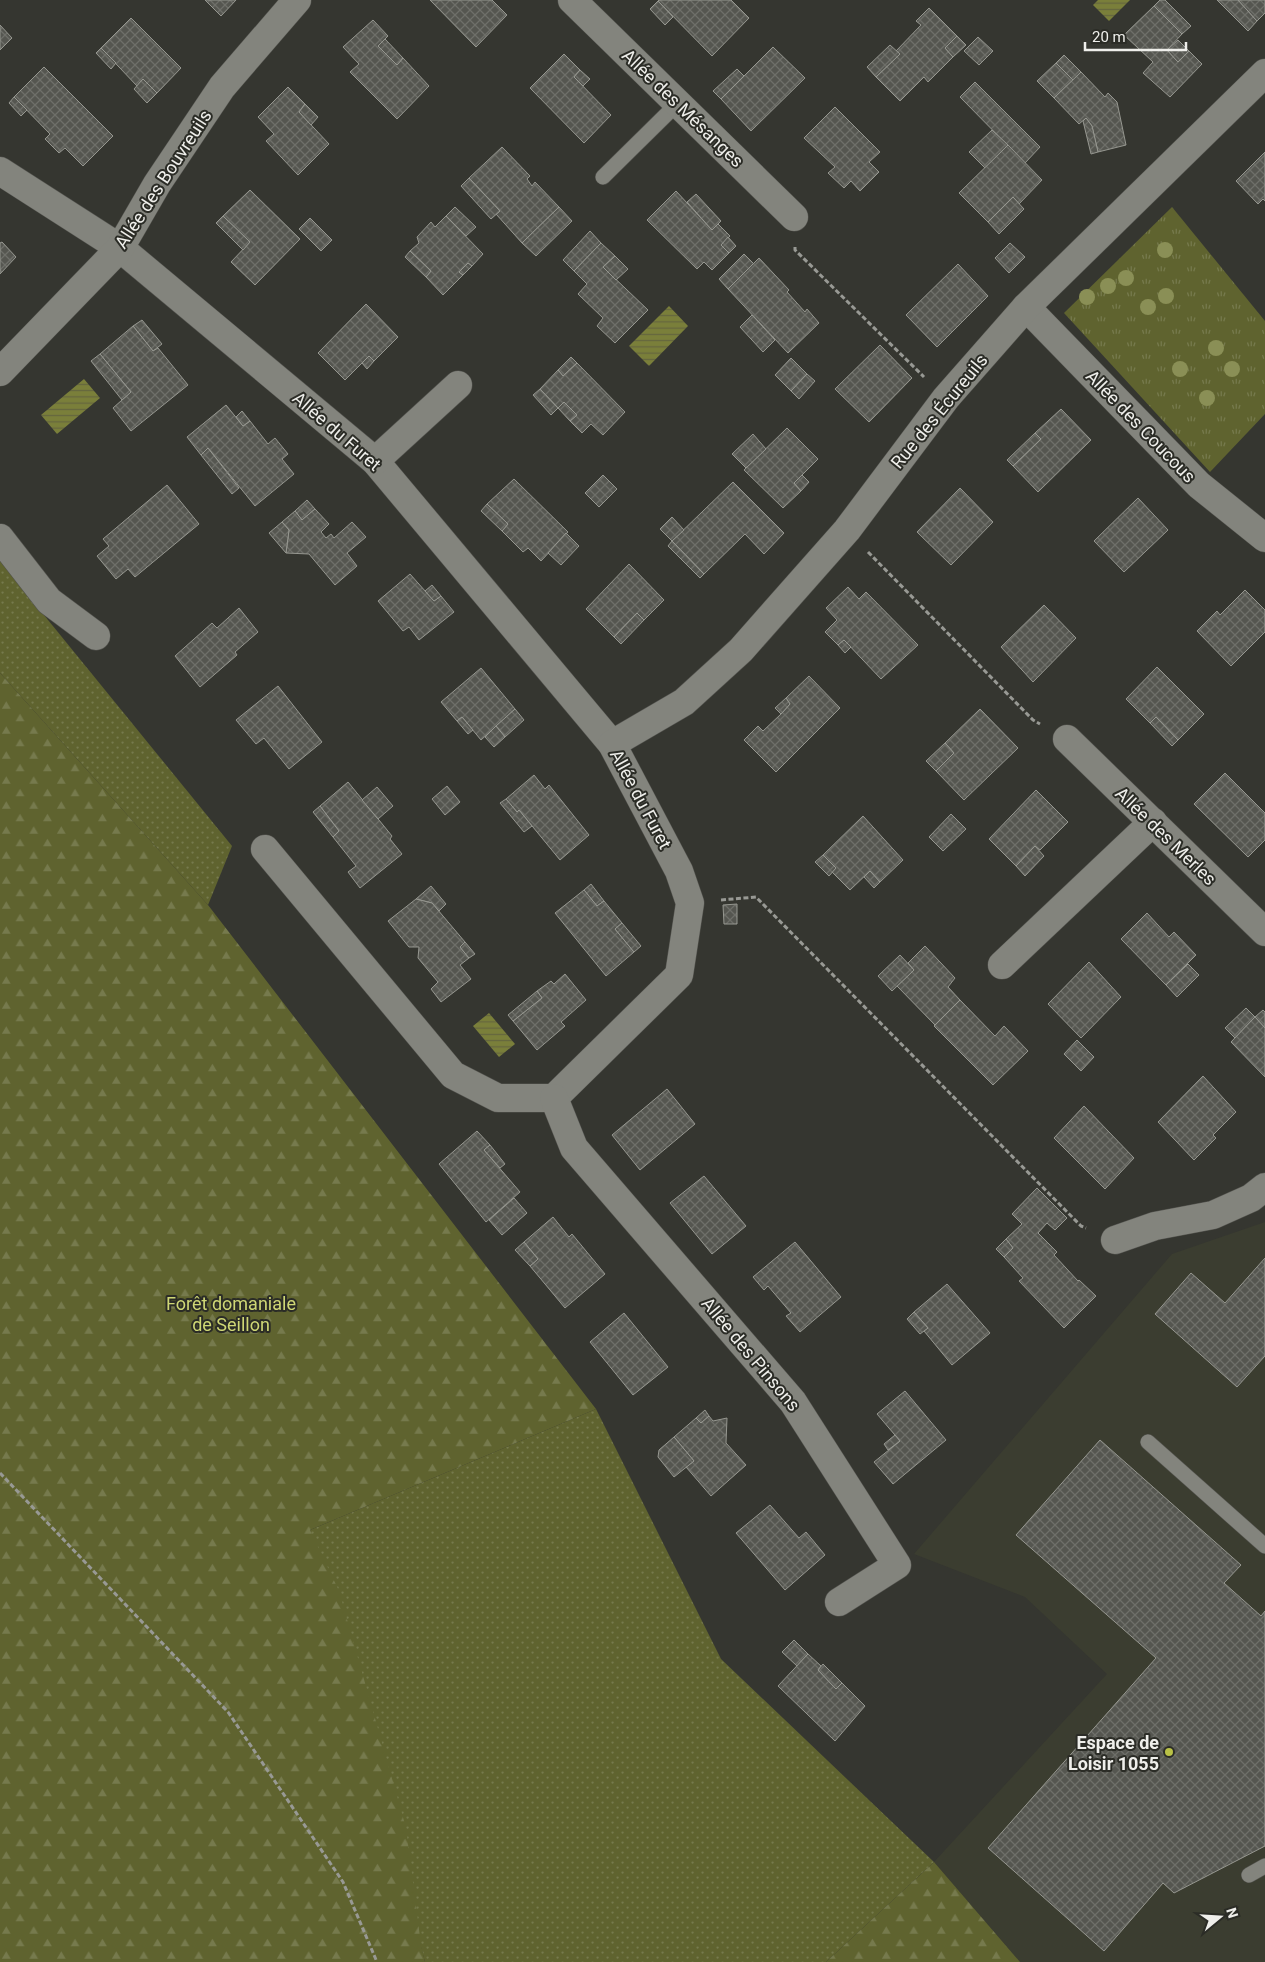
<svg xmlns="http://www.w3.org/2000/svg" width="1265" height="1962" font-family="Roboto,sans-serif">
<defs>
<pattern id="grass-dots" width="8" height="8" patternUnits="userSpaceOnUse" patternTransform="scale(1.25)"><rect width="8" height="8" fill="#5f632f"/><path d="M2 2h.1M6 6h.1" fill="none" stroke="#767a4d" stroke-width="1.8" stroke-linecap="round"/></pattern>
<pattern id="forest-firs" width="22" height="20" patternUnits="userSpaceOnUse" patternTransform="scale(1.25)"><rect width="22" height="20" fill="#5f632f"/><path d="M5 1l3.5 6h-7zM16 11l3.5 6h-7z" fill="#767a4d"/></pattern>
<pattern id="park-tufts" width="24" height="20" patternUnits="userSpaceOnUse" patternTransform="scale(1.25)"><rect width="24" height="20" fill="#5f632f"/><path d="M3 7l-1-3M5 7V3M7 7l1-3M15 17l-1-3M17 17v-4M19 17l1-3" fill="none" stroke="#767a4d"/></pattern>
<pattern id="water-rules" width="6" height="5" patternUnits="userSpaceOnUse" patternTransform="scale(1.25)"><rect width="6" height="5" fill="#7a7f3a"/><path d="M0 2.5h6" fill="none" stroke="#64663f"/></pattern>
<pattern id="building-cross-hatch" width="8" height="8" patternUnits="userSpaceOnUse" patternTransform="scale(1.25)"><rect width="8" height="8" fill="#555650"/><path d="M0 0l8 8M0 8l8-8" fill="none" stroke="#6e6f69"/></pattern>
</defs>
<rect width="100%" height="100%" fill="#353630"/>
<path fill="#3b3d30" d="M1265,1222V1962H1020L934,1862L1107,1674L1025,1597L914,1554L1172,1254Z"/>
<g fill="url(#grass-dots)">
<path d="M0,561L232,846L208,905L0,673Z"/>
<path d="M596,1409L721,1659L934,1862L826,1962H425L310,1530Z"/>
</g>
<g fill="url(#forest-firs)">
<path d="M0,673L208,905L596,1409L310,1530L339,1591L406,1828L421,1945L425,1962H0Z"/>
<path d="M934,1862L1020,1962H826Z"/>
</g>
<path fill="url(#park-tufts)" d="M1172,207L1265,321V414L1210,472L1064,313Z"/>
<g fill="url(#water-rules)">
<path d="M1098,0H1130L1109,21L1093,5Z"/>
<path d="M669,306L688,326L649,366L629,346Z"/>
<path d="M84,379L100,398L57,434L41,415Z"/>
<path d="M489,1013L515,1044L499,1057L473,1026Z"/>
</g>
<g fill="url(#building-cross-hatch)" stroke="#969790">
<path d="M205,0H236L221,16Z"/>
<path d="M430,0H492L507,15L476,47Z"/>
<path d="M659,0H731L749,18L712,56L658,1Z"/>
<path d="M1160,0H1165L1191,26L1182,34L1154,6Z"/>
<path d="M1217,0H1238L1257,21L1248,31Z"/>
<path d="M1238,0H1265V13L1257,21Z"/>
<path d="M658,1L673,17L665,25L650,9Z"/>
<path d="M1154,6L1182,34L1167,50L1178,62L1189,51L1202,64L1170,97L1143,73L1153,62L1124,35Z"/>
<path d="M929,8L957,36L945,48L953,57L928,82L924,77L900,101L876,77L900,54L896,51L921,25L916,21Z"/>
<path d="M131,18L181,68L157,93L143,79L137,86L101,48Z"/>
<path d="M373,20L388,36L378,46L397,65L403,58L429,86L397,119L350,72L359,64L343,47Z"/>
<path d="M0,25L12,38L0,50Z"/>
<path d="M957,36L966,45L953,57L945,48Z"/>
<path d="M978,37L993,51L979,65L964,51Z"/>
<path d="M385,39L403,58L397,65L378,46Z"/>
<path d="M1178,40L1189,51L1178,62L1167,50Z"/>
<path d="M890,45L900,54L876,77L867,67Z"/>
<path d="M773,47L805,78L751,131L721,99Z"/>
<path d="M101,48L116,63L111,69L96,53Z"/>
<path d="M564,54L580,70L574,77L611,115L584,143L530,88Z"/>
<path d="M1064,55L1081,72L1073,80L1056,63Z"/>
<path d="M1056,63L1073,80L1054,98L1037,81Z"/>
<path d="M44,67L113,136L83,166L65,148L59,153L45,139L50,134L14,97Z"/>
<path d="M737,69L744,76L721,99L713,91Z"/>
<path d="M580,70L590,79L583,86L574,77Z"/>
<path d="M1081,72L1105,97L1108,93L1117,102L1126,145L1098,152L1092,126L1086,118L1079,124L1054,98Z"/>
<path d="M143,79L157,93L147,103L134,89Z"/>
<path d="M975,82L1040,147L1025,163L960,97Z"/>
<path d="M288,87L305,104L299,112L329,144L298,175L266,141L274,134L258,117Z"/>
<path d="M14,97L27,110L21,116L9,103Z"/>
<path d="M305,104L318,117L311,125L299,112Z"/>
<path d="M835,107L880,152L869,162L879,172L860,191L851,181L844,188L828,173L835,167L804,138Z"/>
<path d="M1086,118L1092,126L1098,152L1091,154L1083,121Z"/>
<path d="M992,130L1008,145L985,168L969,152Z"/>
<path d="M1008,145L1042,180L1019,204L1013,197L988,222L959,193Z"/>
<path d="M502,147L530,176L527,179L532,186L535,182L559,207L522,243L496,214L500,211L469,178Z"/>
<path d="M1265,152V201L1263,199L1258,204L1236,181Z"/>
<path d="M469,178L500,211L491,219L461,186Z"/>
<path d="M250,190L300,239L255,285L231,262L250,242L223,216Z"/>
<path d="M676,191L712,230L718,224L730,236L721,245L729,253L712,270L704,262L697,269L647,220Z"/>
<path d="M696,194L721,221L712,230L687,202Z"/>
<path d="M1013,197L1024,209L999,234L988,222Z"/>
<path d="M455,207L476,227L466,236L446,216Z"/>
<path d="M559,207L572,221L536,256L522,243Z"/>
<path d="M223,216L250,242L243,250L216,223Z"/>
<path d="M446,216L483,254L472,266L468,263L459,272L463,275L443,295L426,277L431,271L410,251L419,243L417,237L431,222L435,227Z"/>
<path d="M310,218L332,240L321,251L299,229Z"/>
<path d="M590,231L601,243L574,271L563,260Z"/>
<path d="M728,237L736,246L729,253L721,245Z"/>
<path d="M2,242L16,257L0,274V243Z"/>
<path d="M601,243L615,256L603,267L648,310L615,343L597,326L603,318L578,294L587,284L574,271Z"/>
<path d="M1010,243L1025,257L1009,273L995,258Z"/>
<path d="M410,251L431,271L426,277L405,257Z"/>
<path d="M744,254L754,264L728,289L719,279Z"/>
<path d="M615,256L628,269L616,280L603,267Z"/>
<path d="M759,258L789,290L787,292L805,312L807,309L819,323L788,353L728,289Z"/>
<path d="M468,263L472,266L463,275L459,272Z"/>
<path d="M958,264L988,296L937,347L906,315Z"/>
<path d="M366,304L398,337L374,361L369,356L345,380L318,353Z"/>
<path d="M752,315L775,340L763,352L740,327Z"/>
<path d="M142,320L162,344L153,351L133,326Z"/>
<path d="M133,326L153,351L158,348L188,385L131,431L113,408L131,392L100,354Z"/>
<path d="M880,345L912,378L869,422L835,389Z"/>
<path d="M100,354L131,392L122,400L91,361Z"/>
<path d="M369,356L374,361L367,369L362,363Z"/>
<path d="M571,357L577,363L563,376L558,370Z"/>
<path d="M791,358L807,374L791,391L775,375Z"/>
<path d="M577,363L625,412L603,435L591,424L582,433L570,421L577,415L564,402L558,408L540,389L558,370L563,376Z"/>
<path d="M807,374L815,381L799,399L791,391Z"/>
<path d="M540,389L558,408L551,415L533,395Z"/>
<path d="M564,402L577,415L570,421L558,408Z"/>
<path d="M226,405L243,426L250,421L268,444L275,438L288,454L282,459L294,474L255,506L208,448L201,455L187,437Z"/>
<path d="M1061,409L1091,440L1038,492L1013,466L1041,439L1035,433Z"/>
<path d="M242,411L250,421L243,426L236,417Z"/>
<path d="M787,428L818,459L794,483L801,491L783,508L744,470Z"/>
<path d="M1035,433L1041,439L1013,466L1007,460Z"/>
<path d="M753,434L766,449L746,468L732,454Z"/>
<path d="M208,448L239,488L232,494L201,455Z"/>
<path d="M603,475L617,489L599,507L585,493Z"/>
<path d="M802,475L809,482L801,491L794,483Z"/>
<path d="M514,479L568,532L541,561L528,548L523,552L502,531L508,524L487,504Z"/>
<path d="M733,482L784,533L764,554L745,534L704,574L672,541Z"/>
<path d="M167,485L199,524L135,577L128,569L116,579L97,556L109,546L103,539Z"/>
<path d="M960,488L993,522L951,565L917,532Z"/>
<path d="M1138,498L1168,530L1124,572L1094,541Z"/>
<path d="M307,500L315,509L302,520L295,511Z"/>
<path d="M487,504L508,524L502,531L481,511Z"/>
<path d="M315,509L329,524L321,532L326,538L331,534L334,538L352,522L366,537L347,553L357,566L335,585L309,554L286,553L289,530L282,522L295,511L302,520Z"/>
<path d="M672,517L684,530L672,541L660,529Z"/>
<path d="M282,522L289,530L286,553L269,533Z"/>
<path d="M566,533L579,546L561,565L548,553Z"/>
<path d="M672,541L704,574L700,578L668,546Z"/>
<path d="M629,564L664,600L644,620L637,613L614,637L586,609Z"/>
<path d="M410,574L434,601L441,596L454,612L419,640L409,627L403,631L378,601Z"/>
<path d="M432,585L441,596L434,601L425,591Z"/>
<path d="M848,587L859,599L866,592L918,645L881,679L844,640L838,645L825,632L837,620L826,608Z"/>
<path d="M1245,590L1265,610V632L1231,666L1197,631L1217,611L1220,615Z"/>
<path d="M1044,605L1076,638L1033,682L1001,647Z"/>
<path d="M239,608L258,632L235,652L237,655L200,687L175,656L212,623L217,628Z"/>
<path d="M637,613L644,620L621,644L614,637Z"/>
<path d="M844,640L851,647L845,653L838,645Z"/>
<path d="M1157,667L1204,714L1178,740L1156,717L1150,723L1126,699Z"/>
<path d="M481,668L515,709L481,740L462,717L457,721L441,702Z"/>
<path d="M809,676L840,708L776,772L744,740L758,726L763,731L781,714L790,704L786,698Z"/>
<path d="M278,686L322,742L289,769L264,738L256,744L236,720Z"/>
<path d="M786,698L790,704L781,714L775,708Z"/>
<path d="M515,709L524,720L505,737L496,726Z"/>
<path d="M980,709L1018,748L964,800L936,771L954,753L945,743Z"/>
<path d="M462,717L473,730L468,734L457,721Z"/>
<path d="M1156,717L1178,740L1172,746L1150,723Z"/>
<path d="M496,726L505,737L494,747L485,737Z"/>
<path d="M945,743L954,753L936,771L926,761Z"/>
<path d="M1225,773L1265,813V840L1248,857L1194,804Z"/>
<path d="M534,775L545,789L549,785L589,835L560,860L519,810L517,812L506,799Z"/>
<path d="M348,782L392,836L390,839L402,854L360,888L348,872L356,866L333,837L339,831L320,806Z"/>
<path d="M447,786L460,802L445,815L432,799Z"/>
<path d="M377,787L393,806L378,819L362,800Z"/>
<path d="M1036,790L1068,822L1040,850L1035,846L1016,866L989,839Z"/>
<path d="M506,799L517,812L519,810L532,826L524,832L500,803Z"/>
<path d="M320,806L339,831L333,837L313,812Z"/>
<path d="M951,814L966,829L943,851L929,837Z"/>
<path d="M863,816L903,860L880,882L870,871L850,890L832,872L836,868L823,855Z"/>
<path d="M1035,846L1044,856L1025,876L1016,866Z"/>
<path d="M823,855L836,868L829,876L815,862Z"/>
<path d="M870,871L880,882L874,888L864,877Z"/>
<path d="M591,884L604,901L597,906L584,890Z"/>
<path d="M431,886L446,904L439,911L432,903L416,899Z"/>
<path d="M584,890L597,906L604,901L622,923L615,929L634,952L606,976L555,913Z"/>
<path d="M416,899L432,903L465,942L460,947L469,958L460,965L471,979L441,1002L431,989L438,982L418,958L419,947H409L388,921Z"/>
<path d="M737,904V924H724L723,905Z"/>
<path d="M1147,913L1169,937L1174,932L1196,955L1166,985L1121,939Z"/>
<path d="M622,923L641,946L634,952L615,929Z"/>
<path d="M465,942L475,954L469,958L460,947Z"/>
<path d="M925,946L955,978L948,987L960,1000L935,1025L897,986L914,970L908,963Z"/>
<path d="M900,955L914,970L892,991L878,976Z"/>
<path d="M1089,962L1121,997L1081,1038L1048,1004Z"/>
<path d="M1188,964L1199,975L1177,997L1166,985Z"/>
<path d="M565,974L586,1000L561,1022L565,1026L537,1050L513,1021L542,998L537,991L551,981L554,984Z"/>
<path d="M537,991L542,998L513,1021L508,1015Z"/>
<path d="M960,1000L995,1036L1004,1026L1028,1051L993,1085L934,1026Z"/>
<path d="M1246,1008L1255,1017L1235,1038L1225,1028Z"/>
<path d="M1263,1010L1265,1012V1028L1255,1017Z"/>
<path d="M1255,1017L1265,1028V1077L1231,1042Z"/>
<path d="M1077,1040L1094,1057L1081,1071L1064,1054Z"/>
<path d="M1203,1076L1236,1112L1213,1135L1216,1138L1194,1160L1158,1122Z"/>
<path d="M667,1089L695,1124L640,1170L612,1135Z"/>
<path d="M1084,1106L1134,1158L1105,1189L1054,1138Z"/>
<path d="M477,1131L490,1145L484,1150L520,1192L486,1222L439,1164Z"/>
<path d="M490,1145L505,1164L500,1168L484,1150Z"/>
<path d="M704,1176L746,1226L712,1254L670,1203Z"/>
<path d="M1037,1188L1067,1218L1055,1230L1047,1223L1038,1233L1057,1252L1054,1255L1078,1281L1079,1280L1096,1296L1064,1328L1019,1281L1023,1278L1004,1257L1013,1248L1006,1239L1022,1224L1012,1214Z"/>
<path d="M514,1198L527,1213L502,1235L489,1220Z"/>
<path d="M553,1217L569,1237L572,1234L605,1274L565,1308L530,1266L538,1259L524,1242Z"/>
<path d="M1006,1239L1013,1248L1004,1257L996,1249Z"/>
<path d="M524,1242L538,1259L530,1266L515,1250Z"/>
<path d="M795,1242L841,1297L800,1332L786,1316L791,1313L768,1286L764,1290L753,1277Z"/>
<path d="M1265,1258V1356L1237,1387L1155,1314L1191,1273L1225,1303Z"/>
<path d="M947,1284L990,1333L952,1365L924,1331L928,1328L914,1312Z"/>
<path d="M914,1312L928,1328L920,1334L907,1319Z"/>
<path d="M624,1313L668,1367L633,1395L590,1342Z"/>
<path d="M905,1391L946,1440L893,1484L874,1462L900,1441L877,1414Z"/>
<path d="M705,1410L709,1416L701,1423L696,1418Z"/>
<path d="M709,1416L713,1421L727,1418L726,1443L746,1465L711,1496L686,1467L694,1461L674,1437L696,1418L701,1423Z"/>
<path d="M895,1435L900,1441L888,1450L884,1444Z"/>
<path d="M674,1437L694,1461L674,1477L658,1457L659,1450Z"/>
<path d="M1100,1440L1241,1565L1224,1583L1261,1616L1265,1611V1846L1174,1893L1163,1883L1104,1951L988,1848L1156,1658L1016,1535Z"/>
<path d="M770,1505L799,1538L806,1532L825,1555L785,1590L736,1533Z"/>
<path d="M794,1640L808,1654L797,1666L782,1652Z"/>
<path d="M808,1654L821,1666L818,1670L836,1689L842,1683L865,1706L835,1741L778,1686Z"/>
<path d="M823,1664L842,1683L836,1689L818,1670Z"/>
</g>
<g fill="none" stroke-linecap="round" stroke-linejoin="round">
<g stroke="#54544f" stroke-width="16">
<g id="lane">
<path d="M603,177L678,103"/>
<path d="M1148,1442L1265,1546"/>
<path d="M1249,1875L1265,1866"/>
</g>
</g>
<g stroke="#54544f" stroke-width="29">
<g id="street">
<path d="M572,0L794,217"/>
<path d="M0,171L120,248L375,461L612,744L679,871L690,903L679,975L554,1098H498L453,1075L265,849"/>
<path d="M1026,307L1199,485L1265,538"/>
<path d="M0,372L120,248L157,184L222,87L297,0"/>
<path d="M375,461L458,385"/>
<path d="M0,538L49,601L96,636"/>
<path d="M1067,739L1265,932"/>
<path d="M612,744L684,702L741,650L847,530L946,398L1026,307L1265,73"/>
<path d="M1002,965L1153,822"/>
<path d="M554,1098L574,1148L793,1402L897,1565L839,1602"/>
<path d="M1115,1240L1155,1226L1213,1215L1251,1198L1265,1187"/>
</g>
</g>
<g stroke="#989994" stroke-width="3" stroke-dasharray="5 2.5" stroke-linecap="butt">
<path d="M795,247V250L924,377"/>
<path d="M868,552L1033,720L1040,724"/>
<path d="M721,900L756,897L1081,1226L1086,1228"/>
<path d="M0,1473L228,1712L343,1882L377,1962"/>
</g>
<use href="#lane" stroke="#83847d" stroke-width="15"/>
<use href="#street" stroke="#83847d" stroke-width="28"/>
</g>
<g fill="#8a8f56">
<circle cx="1165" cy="250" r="8"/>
<circle cx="1126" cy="278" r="8"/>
<circle cx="1108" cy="286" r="8"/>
<circle cx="1166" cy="296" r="8"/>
<circle cx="1087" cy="297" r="8"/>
<circle cx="1148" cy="307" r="8"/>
<circle cx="1216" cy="348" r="8"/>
<circle cx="1180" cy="369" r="8"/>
<circle cx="1232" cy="369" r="8"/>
<circle cx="1207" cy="398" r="8"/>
</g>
<circle fill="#b9c146" stroke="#2b2c26" stroke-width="2" cx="1169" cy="1752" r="5"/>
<g text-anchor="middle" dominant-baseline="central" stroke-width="4" stroke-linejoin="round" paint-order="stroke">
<g font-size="18" fill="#efefeb" stroke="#2b2c26">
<text transform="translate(683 108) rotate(44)">Allée des Mésanges</text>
<text transform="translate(163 179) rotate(-57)">Allée des Bouvreuils</text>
<text transform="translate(939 411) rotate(-51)">Rue des Écureuils</text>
<text transform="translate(1141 426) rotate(46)">Allée des Coucous</text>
<text transform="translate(337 431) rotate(41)">Allée du Furet</text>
<text transform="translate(641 799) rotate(62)">Allée du Furet</text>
<text transform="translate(1166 836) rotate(44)">Allée des Merles</text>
<text transform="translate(751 1354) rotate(50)">Allée des Pinsons</text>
</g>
<g font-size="18" fill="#cfd775" stroke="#2b2c26">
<text x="231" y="1303">Forêt domaniale<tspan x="231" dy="21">de Seillon</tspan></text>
</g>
<g font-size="18" font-weight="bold" fill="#efefeb" stroke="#2b2c26" text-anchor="end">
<text x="1159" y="1742">Espace de<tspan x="1159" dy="21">Loisir 1055</tspan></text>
</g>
</g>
<g transform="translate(1220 1917) rotate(72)" stroke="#2b2c26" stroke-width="4" paint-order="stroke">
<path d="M0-4L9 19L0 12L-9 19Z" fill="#efefeb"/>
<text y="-8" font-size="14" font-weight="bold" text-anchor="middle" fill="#efefeb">N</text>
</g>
<path d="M1085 42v8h101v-8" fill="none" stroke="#efefeb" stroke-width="2.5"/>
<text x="1092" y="42" font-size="15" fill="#efefeb" stroke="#2b2c26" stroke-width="4" paint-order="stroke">20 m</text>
</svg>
